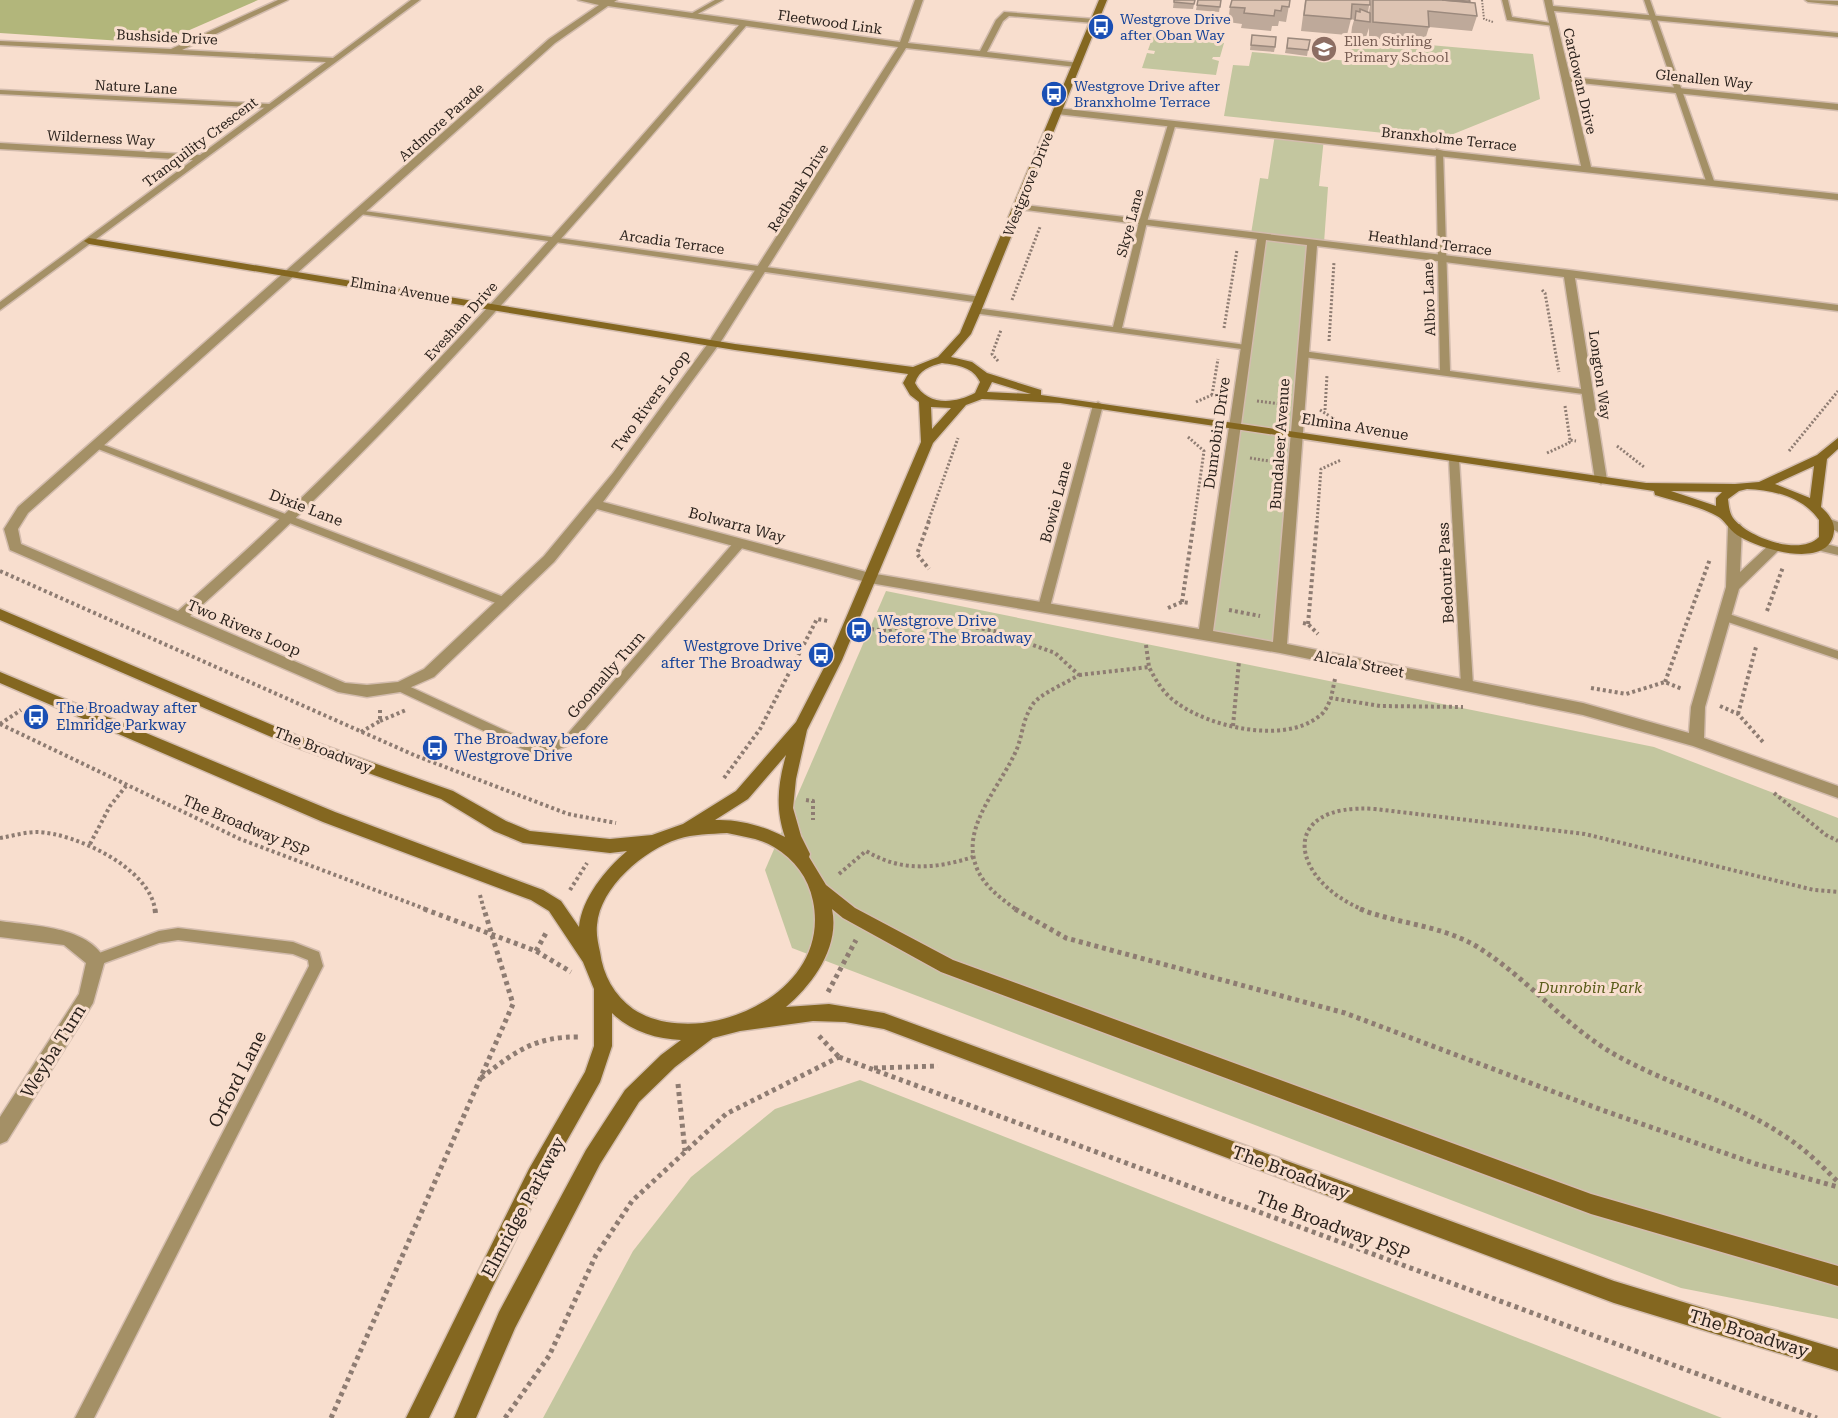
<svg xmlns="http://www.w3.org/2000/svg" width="1838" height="1418" font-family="'Roboto Serif',serif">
<rect width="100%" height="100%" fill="#f8dece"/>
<g fill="#c3c69f">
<path d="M1153,36L1224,43L1220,57H1213L1212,59L1219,61L1216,75L1142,68L1147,53L1154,54L1155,51L1148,50Z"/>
<path d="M1350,38L1533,54L1540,99L1441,139L1224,116L1233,65L1249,66L1252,52L1349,61Z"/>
<path d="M1275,134L1324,138L1319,186L1328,187L1324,243L1312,242L1280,648L1205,635L1262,236L1251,234L1260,178L1268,179Z"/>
<path d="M886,591L1654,747L1838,818V1319L1681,1288L792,948L765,870Z"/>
<path d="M860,1080L1722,1418H543L633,1251L691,1177L775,1109Z"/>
</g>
<path fill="#b2b67b" d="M0,0H258L169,39L153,43L0,33Z"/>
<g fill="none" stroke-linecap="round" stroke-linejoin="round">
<g stroke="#d3bcae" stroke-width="3">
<g id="lane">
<path d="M715,0H723L692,17L687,16Z"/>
<path d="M1502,0H1508L1512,17L1557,24L1554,26L1507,20Z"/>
<path d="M1644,0H1650L1714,181L1713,183L1706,181Z"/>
<path d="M1805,0L1838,1V5L1808,2Z"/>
<path d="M0,90L270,104L273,106L270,108L0,94Z"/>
<path d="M1169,121L1176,123L1147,222L1122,328L1246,345L1249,346V350L973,313L972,311L976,308L1113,327L1139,222Z"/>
<path d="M1436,149L1443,151L1450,371L1588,390L1593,393L1591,395L1303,357L1298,354L1303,351L1440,370Z"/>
<path d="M357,210L981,297L985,300L981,303L360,214L356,212Z"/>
<path d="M1098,402L1103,405L1050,607L1044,611L1038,607L1093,405Z"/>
<path d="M96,442L509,599L511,602L505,606L501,605L93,447L91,445Z"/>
<path d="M1454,456L1459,459L1473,685L1467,689L1461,685L1449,459Z"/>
<path d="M739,540L744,544L743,547L573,743L550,753L529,752L396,690L394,687L396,684H404L530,742L549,743L565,737L735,541Z"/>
<path d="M1726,613L1838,651V659L1722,620L1720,617L1722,614Z"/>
<path d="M178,928L293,942L319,952L323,966L94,1418H75L309,966L308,960L293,954L178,940L159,943L96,966L91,964L89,960L91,956L159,931Z"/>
</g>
</g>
<g stroke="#d3bcae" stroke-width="3">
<g id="street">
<path d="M278,0H288L182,50L333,58L411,0H420L0,310V302L193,160L0,149V143L200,155L326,62L0,45V41L171,49Z"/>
<path d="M578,0H617L614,2L900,42L915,0H923L908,43L980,51L996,20L1004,12L1094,19L1098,21L1094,23L1009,16L1003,21L987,52L1079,63V67H1076L906,48L720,343L603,502L870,573L1199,629L1257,239L1018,209L1015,208V204L1569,270L1838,305V311L1575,278L1607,480L1601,484L1595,480L1564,277L1317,246L1287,644L1583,703L1689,733L1691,707L1726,587L1728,527L1730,524H1740L1742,527L1740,572L1770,544H1780L1782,547L1739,589L1705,707L1704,738L1838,786V798L1693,746L1583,715L1280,653L870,583L597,509L554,562L434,677L400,692L367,697L338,692L10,550L4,529L18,507L549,39L599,5ZM608,6L739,25C561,229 382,434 178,611L21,544L18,529L28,513L555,43ZM746,26L898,47L709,342L613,473L544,556L424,669L398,682L367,685L345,683L190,616C392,437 570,231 746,26ZM1266,240L1307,245L1273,642L1213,631Z"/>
<path d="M1544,0H1552L1553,6L1838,33V37L1554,11L1570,77L1838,104V110L1571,82L1591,167L1838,194V200L1057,114L1053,111L1057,108L1581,166Z"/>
<path d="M1827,518L1838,522V532L1820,522L1822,519Z"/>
<path d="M1818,542L1838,547V555L1813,549L1811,546L1813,543Z"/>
<path d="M0,921C32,926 89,926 105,960L93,1003L7,1141L0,1144V1117L79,994L86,963L64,945L0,937Z"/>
</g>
</g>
<g stroke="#d3bcae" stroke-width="3">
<path id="secondary" d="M1099,0H1107L981,311L971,334L951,357L972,362L987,373L1041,390V395L1646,483L1735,484L1759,482L1817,455L1838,438V449L1827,459L1821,507C1828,513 1835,522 1834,531C1830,572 1756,548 1737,535C1729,530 1724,519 1717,516C1699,506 1675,501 1655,495L1654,491L1060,403L982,399L966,405L933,443L842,660L807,730L796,779L793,808L801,836L810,854L809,857L826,885L855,908L953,960L1591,1194L1838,1266V1286L1591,1214L941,972L843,918L832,909C840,947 813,984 786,1007L829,1004L884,1013L1614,1281L1838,1349V1371L1614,1303L884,1029L845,1022L813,1021L740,1031L713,1038L675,1067L639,1102L600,1164L515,1328L476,1418H454L499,1312L586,1150L625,1090L661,1055L681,1040C656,1039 630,1031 612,1013V1046L600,1082L543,1183L429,1418H406L529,1169L585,1072L594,1046V989L583,962L549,911L531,900L323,822L0,683V672L335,812L543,890L561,901L579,927C582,898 605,870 627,851L610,853L523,843L494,831L441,799L290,745L0,620V609L300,737L453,791L506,821L530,831L610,839L652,835L683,824L736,791L796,722L828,660L921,442L919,402L910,395L903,383L908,374L735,350L89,244L84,241L89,238L735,344L913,367L938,357L960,333ZM942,363C958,365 973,367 980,382L975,393C954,404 927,406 915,383C919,370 930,366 942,363ZM992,382L1031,394L987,392ZM931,407L951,408L932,429ZM1814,466L1810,498L1775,484ZM1747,489C1774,490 1803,497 1819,520V537C1800,557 1747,537 1733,518C1729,512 1729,506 1728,499L1739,491ZM1671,491L1722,492L1716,498V506ZM786,755C778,784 775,808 785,837C763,826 739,819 715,820L748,799ZM727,833C744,837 759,838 774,847C795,860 808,877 813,901C827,969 764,1015 703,1023C679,1025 654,1023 633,1009C614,995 603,975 600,952C598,943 596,934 597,925C600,887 644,850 678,839C694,834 710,834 727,833Z"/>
</g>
<path stroke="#8e7c72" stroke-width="2" stroke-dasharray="1.5 1.5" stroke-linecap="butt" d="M1482,0L1484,19L1493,22"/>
<g stroke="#8e7c72" stroke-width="3" stroke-dasharray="2 2" stroke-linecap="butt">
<path d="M1542,290L1545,293L1559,372"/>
<path d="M1012,300L1040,227"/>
<path d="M1224,328L1237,250"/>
<path d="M1329,341L1334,262"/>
<path d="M998,361L992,354L1001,330"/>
<path d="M1212,395L1218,359"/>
<path d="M1257,401L1280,404"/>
<path d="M1196,402L1212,395L1220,396"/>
<path d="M1565,406L1570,440"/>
<path d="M1320,410L1341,423"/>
<path d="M1325,410L1327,375"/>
<path d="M1188,437L1204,451L1194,522"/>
<path d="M1617,446L1644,467"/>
<path d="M1789,451L1838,391"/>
<path d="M1547,453L1569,443L1570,440L1576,441"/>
<path d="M1250,458L1275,462"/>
<path d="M928,522L958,438"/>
<path d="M1317,522L1321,469L1341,460"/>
</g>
<g stroke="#8e7c72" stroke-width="4" stroke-dasharray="3 3" stroke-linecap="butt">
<path d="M929,521L917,554L929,569"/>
<path d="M0,571L414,755L568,814L616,823"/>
<path d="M1182,602L1194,521"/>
<path d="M1168,608L1182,602L1189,603"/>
<path d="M1229,610L1260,616"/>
<path d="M1767,611L1783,567"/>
<path d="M1303,623L1308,624L1318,634"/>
<path d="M1308,624L1317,521"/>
<path d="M871,629L886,631L927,618L994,631L1055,653L1079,675C1068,682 1040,694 1033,704C1022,720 1023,735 1016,751C1002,783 965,823 974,859C979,883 999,897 1017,910"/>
<path d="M1146,645L1149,667"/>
<path d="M1079,675L1149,667C1156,681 1164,694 1177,703C1210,727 1283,744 1318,717C1325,713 1328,705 1331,698"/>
<path d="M1335,679L1331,698L1380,706L1463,707"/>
<path d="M1665,682L1710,559"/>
<path d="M1591,688L1626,694L1665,682L1682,689"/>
<path d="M1720,706L1738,714L1763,742"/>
<path d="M1738,714L1756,647"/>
<path d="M380,721L406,710"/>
<path d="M0,724L240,839L428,910"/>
<path d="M0,724L21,710"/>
<path d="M1233,726L1239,661"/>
<path d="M361,732L380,721V710"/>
<path d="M724,778L760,729L817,619L828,621"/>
<path d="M1774,793L1826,835L1838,841"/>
<path d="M806,800L813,801V820"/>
<path d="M0,838C12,836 25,832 37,832C75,833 150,868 155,910"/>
<path d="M90,844L110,806L126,786"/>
<path d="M839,874L866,851C901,872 935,869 973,857"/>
<path d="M570,890L587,863"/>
<path d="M480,895L484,910"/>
<path d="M1364,910C1289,880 1277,802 1375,809L1585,834L1814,890L1838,892"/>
</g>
<g stroke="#8e7c72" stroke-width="5" stroke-dasharray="4 4" stroke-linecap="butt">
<path d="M155,909L156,917"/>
<path d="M424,909L536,951L571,972"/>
<path d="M1015,909L1066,938L1345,1013L1602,1110L1756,1164L1838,1187"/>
<path d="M1360,909C1398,924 1440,925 1476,946C1530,979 1567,1030 1623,1059C1675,1087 1734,1102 1783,1135C1804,1148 1821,1165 1838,1182"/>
<path d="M536,951L546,933"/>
<path d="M828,992L856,940"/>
<path d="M819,1036L839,1057"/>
<path d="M839,1057L1817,1418"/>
<path d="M874,1068L938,1066"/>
<path d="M481,1078C516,1051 535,1036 581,1037"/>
<path d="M678,1084L685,1151"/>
<path d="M331,1418L513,1004L484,909"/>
<path d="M505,1418L549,1356L596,1255L632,1201L726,1114L839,1057"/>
</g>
<use href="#lane" fill="#a49066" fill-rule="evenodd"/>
<use href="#street" fill="#a49066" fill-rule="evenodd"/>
<use href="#secondary" fill="#846720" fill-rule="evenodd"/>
</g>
<g fill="#bea99a">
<path d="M1174,0H1195L1193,9L1173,8Z"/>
<path d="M1221,0L1219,12L1196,10L1197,5Z"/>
<path d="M1290,0L1286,22L1279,21L1278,26H1272L1271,31L1241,28L1242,24L1228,22L1230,7Z"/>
<path d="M1305,0H1370L1368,12H1369L1371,0H1471L1470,2L1477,16L1472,31L1429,27L1424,43L1369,38V28L1366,37L1351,36L1352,27L1354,20L1351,19L1347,35L1301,31Z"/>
<path d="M1252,35L1275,47L1274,52L1250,50Z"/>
<path d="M1288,38L1308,50L1307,56L1285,53Z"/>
</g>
<g fill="#ddc4b3" stroke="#9b897d" stroke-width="1.5">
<path d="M1174,0H1195L1194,4L1174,2Z"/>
<path d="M1198,0H1221L1220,7L1197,5Z"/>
<path d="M1232,0H1290L1289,7L1282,6L1281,11L1275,10L1274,16L1244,13L1245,8L1230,7Z"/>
<path d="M1306,0H1370V5L1352,4L1351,19L1304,15Z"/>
<path d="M1373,0H1442L1475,3L1477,16L1428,11L1429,27L1373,22Z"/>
<path d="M1442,0H1469L1470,2Z"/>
<path d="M1360,9L1370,13V22L1355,20L1356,11L1360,12Z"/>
<path d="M1252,35L1276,37L1275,47L1251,45Z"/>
<path d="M1288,38L1310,40L1308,50L1287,48Z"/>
</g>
<defs>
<g id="bus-disc" transform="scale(1.35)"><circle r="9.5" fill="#1a4fb4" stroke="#f8dece"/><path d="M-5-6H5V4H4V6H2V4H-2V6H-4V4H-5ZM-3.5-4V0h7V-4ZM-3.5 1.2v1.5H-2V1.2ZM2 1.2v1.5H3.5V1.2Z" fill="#fff"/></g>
<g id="school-disc" transform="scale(1.35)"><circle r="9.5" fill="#8d6e63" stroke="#f8dece"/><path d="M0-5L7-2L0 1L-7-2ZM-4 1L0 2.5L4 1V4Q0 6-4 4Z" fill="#fff"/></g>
</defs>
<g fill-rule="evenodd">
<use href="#bus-disc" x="1101" y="27"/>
<use href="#school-disc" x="1324" y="49"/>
<use href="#bus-disc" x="1054" y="94"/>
<use href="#bus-disc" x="859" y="630"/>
<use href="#bus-disc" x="821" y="655"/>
<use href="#bus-disc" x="36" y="717"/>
<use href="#bus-disc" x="435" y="748"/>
</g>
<g text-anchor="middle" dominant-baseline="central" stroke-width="6" stroke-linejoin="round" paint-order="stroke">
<g font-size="14" fill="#164399" stroke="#f8dece" text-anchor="start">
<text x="1120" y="19">Westgrove Drive<tspan x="1120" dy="16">after Oban Way</tspan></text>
<text x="1074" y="86">Westgrove Drive after<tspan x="1074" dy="16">Branxholme Terrace</tspan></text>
</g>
<g font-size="14" fill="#2b221c" stroke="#f8dece">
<text transform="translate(830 22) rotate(8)">Fleetwood Link</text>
<text transform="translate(167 37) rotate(3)">Bushside Drive</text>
<text transform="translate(1704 79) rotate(6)">Glenallen Way</text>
<text transform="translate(1580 81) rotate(77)">Cardowan Drive</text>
<text transform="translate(136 87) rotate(3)">Nature Lane</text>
<text transform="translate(441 122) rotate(-42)">Ardmore Parade</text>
<text transform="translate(101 138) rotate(3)">Wilderness Way</text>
<text transform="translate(1449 139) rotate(6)">Branxholme Terrace</text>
<text transform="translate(200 142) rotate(-37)">Tranquility Crescent</text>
<text transform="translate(1028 184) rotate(-68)">Westgrove Drive</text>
<text transform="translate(798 188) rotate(-58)">Redbank Drive</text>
<text transform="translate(1130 223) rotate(-75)">Skye Lane</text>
<text transform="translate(672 242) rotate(8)">Arcadia Terrace</text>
<text transform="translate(1430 243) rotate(7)">Heathland Terrace</text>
<text transform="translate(400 290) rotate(10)">Elmina Avenue</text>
<text transform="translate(1429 299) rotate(-92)">Albro Lane</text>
<text transform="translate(461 321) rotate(-48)">Evesham Drive</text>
<text transform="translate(1600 375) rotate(82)">Longton Way</text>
</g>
<g font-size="14" fill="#785e54" stroke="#f8dece" text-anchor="start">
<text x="1344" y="41">Ellen Stirling<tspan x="1344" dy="16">Primary School</tspan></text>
</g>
<g font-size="15" fill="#2b221c" stroke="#f8dece">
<text transform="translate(651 401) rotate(-54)">Two Rivers Loop</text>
<text transform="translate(1355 427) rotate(9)">Elmina Avenue</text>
<text transform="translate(1217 433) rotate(-82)">Dunrobin Drive</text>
<text transform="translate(1280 444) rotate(-86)">Bundaleer Avenue</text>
<text transform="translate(1056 502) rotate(-75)">Bowie Lane</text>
<text transform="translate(306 508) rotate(21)">Dixie Lane</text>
<text transform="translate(737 525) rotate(15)">Bolwarra Way</text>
<text transform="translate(1446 573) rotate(-93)">Bedourie Pass</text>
<text transform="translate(244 628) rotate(23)">Two Rivers Loop</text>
<text transform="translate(1359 664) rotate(11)">Alcala Street</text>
<text transform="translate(606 675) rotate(-49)">Goomally Turn</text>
<text transform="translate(323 750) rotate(21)">The Broadway</text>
<text transform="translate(246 826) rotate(23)">The Broadway PSP</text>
</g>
<g font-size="15" fill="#164399" stroke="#f8dece" text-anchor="start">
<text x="878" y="621">Westgrove Drive<tspan x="878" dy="17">before The Broadway</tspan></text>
<text x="802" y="646" text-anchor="end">Westgrove Drive<tspan x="802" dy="17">after The Broadway</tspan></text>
<text x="56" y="708">The Broadway after<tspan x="56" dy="17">Elmridge Parkway</tspan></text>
<text x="454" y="739">The Broadway before<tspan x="454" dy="17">Westgrove Drive</tspan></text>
</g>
<g font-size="15" font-style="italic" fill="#585b18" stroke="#f8dece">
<text x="1590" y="988">Dunrobin Park</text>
</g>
<g font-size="18" fill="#2b221c" stroke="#f8dece">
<text transform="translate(53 1051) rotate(-58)">Weyba Turn</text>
<text transform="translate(237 1079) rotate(-63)">Orford Lane</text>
<text transform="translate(1291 1172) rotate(20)">The Broadway</text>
<text transform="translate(523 1207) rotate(-62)">Elmridge Parkway</text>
<text transform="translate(1333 1225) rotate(21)">The Broadway PSP</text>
<text transform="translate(1749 1333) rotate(17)">The Broadway</text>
</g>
</g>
</svg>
